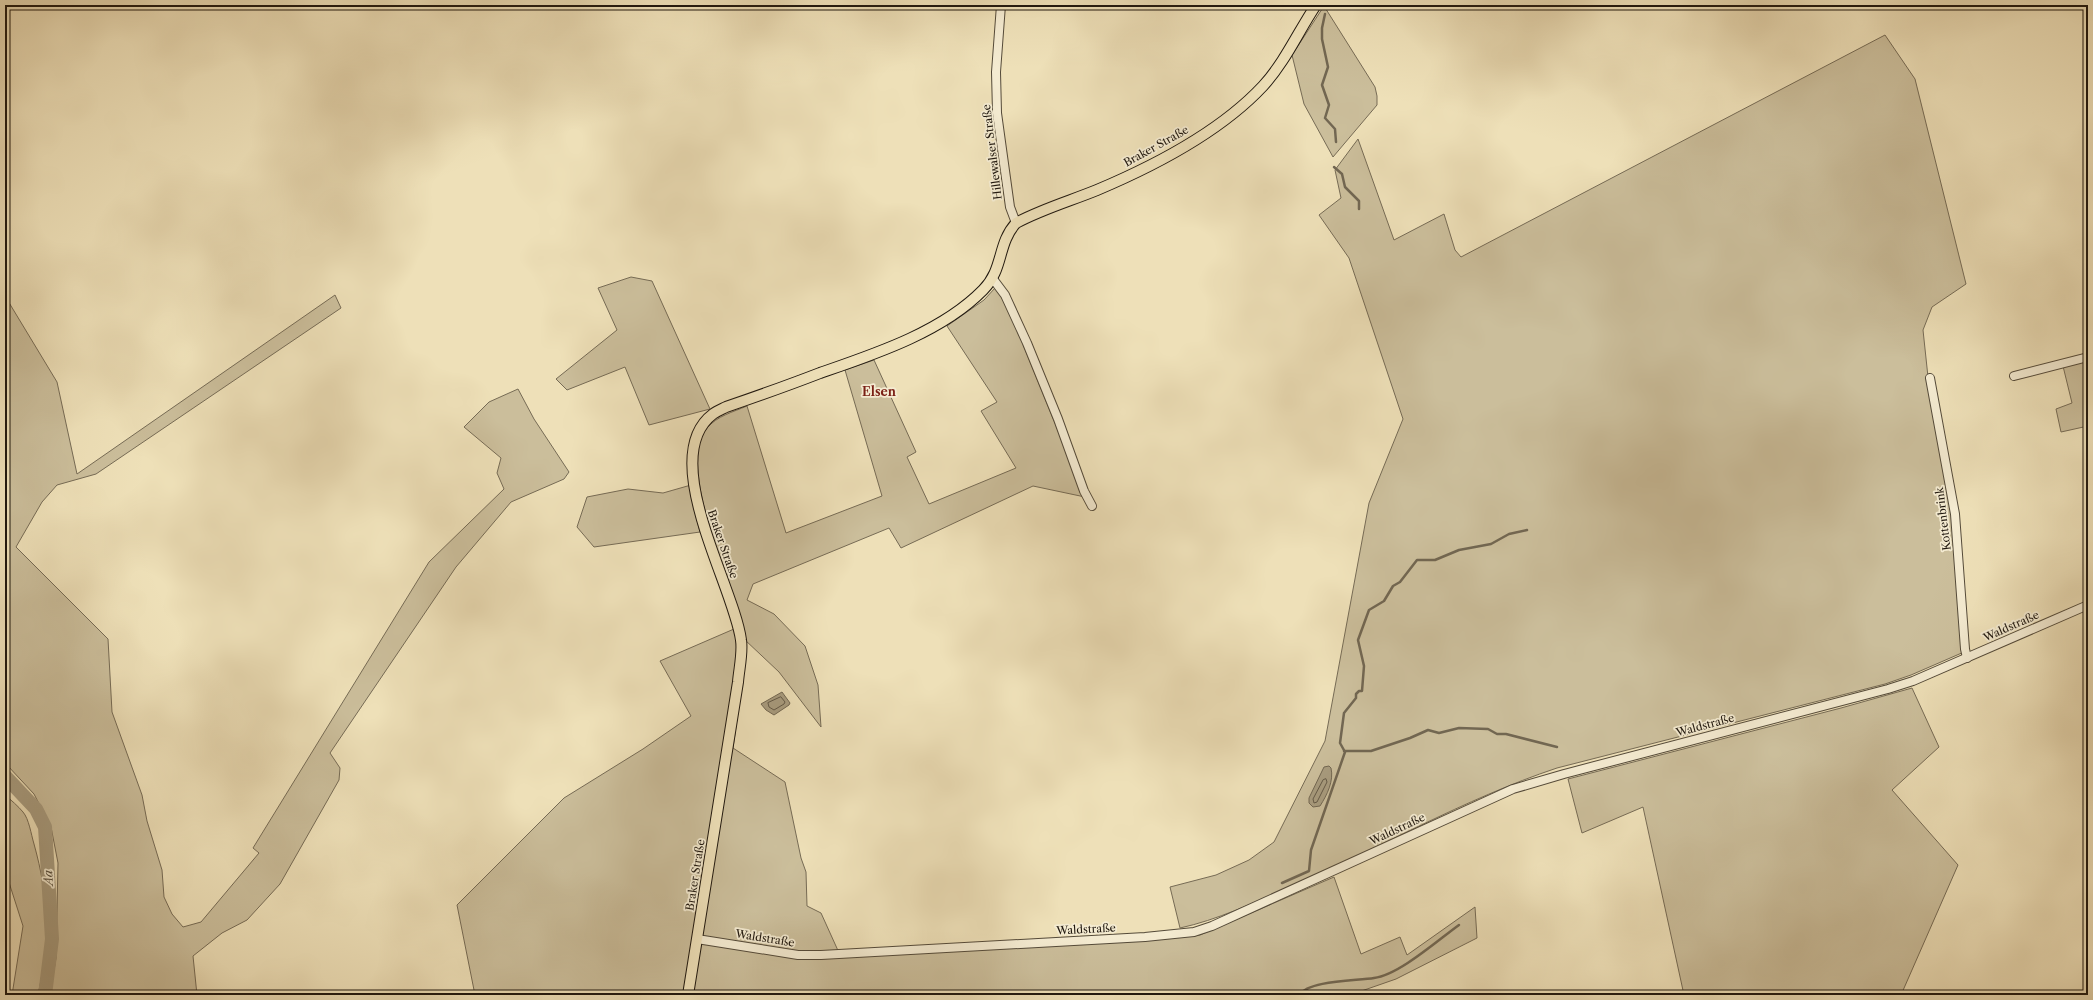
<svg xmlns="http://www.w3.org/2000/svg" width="2093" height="1000" font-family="'Libre Caslon Text',serif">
<rect width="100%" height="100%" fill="#eee0b8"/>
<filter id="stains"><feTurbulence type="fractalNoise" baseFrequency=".005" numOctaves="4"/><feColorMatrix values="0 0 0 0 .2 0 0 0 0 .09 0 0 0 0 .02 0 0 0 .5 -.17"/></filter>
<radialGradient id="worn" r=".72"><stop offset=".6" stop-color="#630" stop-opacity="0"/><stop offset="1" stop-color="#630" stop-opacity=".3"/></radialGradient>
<g fill="#cbbe9b" stroke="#766b55">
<path d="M1324,6L1375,87L1377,96V105L1333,157L1304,104L1292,55Z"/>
<path d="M1885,35L1915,79L1966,284L1932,307L1923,330L1928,377L1952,515L1964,652L1911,675L1885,684L1557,768C1464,799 1378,849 1288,888C1253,903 1217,920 1180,928L1170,887L1216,875L1249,860L1274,842L1325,741L1369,503L1403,419L1349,258L1319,215L1341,198L1335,170L1358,139L1394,240L1444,214L1455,250L1461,257Z"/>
<path d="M631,277L652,281L710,409L649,425L625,367L567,390L556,379L617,330L598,288Z"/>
<path d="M995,288L1005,300L1085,497L1033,486L901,548L889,528L753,584L747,600L774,614L805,646L818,685L821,727L779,672L744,639L742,683L733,748L785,782L801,858L806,872L807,906L821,913L840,955L952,951L1200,935L1334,877L1361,954L1400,937L1407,955L1475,907L1477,938L1396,979L1350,995H475L457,905L564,798L643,749L691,716L660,661L734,629L728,610L733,597C721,559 679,461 707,428C717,416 733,412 747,406L786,533L882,496L845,370L874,360L916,452L907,457L929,504L1016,468L981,411L997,402L947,326L984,300Z"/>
<path d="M335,295L341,308L96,474L57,485L42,502L16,547L108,639L112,712L142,795L147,821L162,870L164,897L172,914L183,927L201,922L259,853L253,848L429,562L504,489L497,473L501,458L464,427L489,402L518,389L534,419L569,472L564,479L511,502L456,567L330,753L340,768L339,780L280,884L247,920L222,933L193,956L197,995H50L56,958L58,863L51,827L34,794L7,765L5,759V296L57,382L77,474Z"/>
<path d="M2088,355V426L2061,432L2056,409L2072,403L2062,362Z"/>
<path d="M691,485L693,504L700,532L594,547L577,527L587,497L628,489L663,493Z"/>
<path d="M1912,688L1939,747L1892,790L1958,865L1901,995H1684L1643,807L1582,833L1568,779L1841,708Z"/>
<path d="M5,795C11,800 18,806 23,812C29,819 31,834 34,844C49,898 50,940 38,995H12L23,926L5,870Z"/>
</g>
<g fill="#a89c7f" stroke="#726752">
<path d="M782,692L790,703L789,705L774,715L766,710L761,704Z"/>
<path d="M1329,766L1331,768C1334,781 1327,795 1320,806L1313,807L1309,803V798L1324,767Z"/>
</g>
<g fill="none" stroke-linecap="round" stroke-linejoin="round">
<g stroke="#645a47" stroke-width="1">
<path d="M781,697L785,702L784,704L774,710L769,707L768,703Z"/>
<path d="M1326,779L1327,782L1317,802L1314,803L1313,799L1323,780Z"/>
</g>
<g stroke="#726752" stroke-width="2.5">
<path d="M1325,14L1322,28V39L1328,67L1322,85L1329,105L1325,118L1335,129L1336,142"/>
<path d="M1334,167L1342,174L1345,187L1359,201V209"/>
<path d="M1344,751H1371L1410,738L1428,730L1439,733L1459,728L1488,729L1497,734H1506L1557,747"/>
<path d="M1282,883L1309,871L1311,850L1345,752L1340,743L1344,713L1356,698V694L1359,691H1362L1364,666L1358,640L1369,610L1384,601L1393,586L1400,582L1417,560H1435L1459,550L1491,544L1509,534L1527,530"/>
<path d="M1299,995C1309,980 1357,981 1374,978C1399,975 1438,940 1459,925"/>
</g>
<path stroke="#a89c7f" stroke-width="14" d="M5,776L36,809L45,827L52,939L45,995"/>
<g stroke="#544a39" stroke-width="10">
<g id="minor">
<path d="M1001,5L996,72L997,113L1010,207L1016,223"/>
<path d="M993,279L1005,295L1027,343L1058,419L1084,491L1092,506"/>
<path d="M2014,376L2088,357"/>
<path d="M1930,378L1955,514L1965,649L1967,658"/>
<path d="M697,939L798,955H821L1145,937L1194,932L1212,926L1513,789L1564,774L1888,689L1913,681L2088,605"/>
</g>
</g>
<g stroke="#20180f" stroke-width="12">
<path id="major" d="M688,995L738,682C739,669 743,653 741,640C734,586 656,457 713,414C717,411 722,409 726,407C758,396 789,385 820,373C875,354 942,332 983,290C1004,269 997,244 1016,223C1042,209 1070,201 1097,190C1154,166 1221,131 1263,86C1285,62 1298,32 1316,5"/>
</g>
<use href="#minor" stroke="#f4ebd1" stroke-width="8"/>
<use href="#major" stroke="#eee0b8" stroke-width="10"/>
</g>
<g text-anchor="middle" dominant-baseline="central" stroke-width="3.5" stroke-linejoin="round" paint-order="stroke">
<g font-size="11" fill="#20180f" stroke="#f4ebd1">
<text transform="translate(1156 146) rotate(-29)">Braker Straße</text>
<text transform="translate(992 152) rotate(-97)">Hillewalser Straße</text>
<text transform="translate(1943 519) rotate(-97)">Kottenbrink</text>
<text transform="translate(723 544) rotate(71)">Braker Straße</text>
<text transform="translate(2011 626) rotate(-24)">Waldstraße</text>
<text transform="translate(1705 725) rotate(-15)">Waldstraße</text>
<text transform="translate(1397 829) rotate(-25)">Waldstraße</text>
<text transform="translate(695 875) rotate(-81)">Braker Straße</text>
<text transform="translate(1086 929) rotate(-3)">Waldstraße</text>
<text transform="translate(765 938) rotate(9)">Waldstraße</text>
</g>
<g font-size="12" font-weight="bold" fill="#7a1f14" stroke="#f4ebd1">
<text x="879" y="391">Elsen</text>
</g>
<g font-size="12" font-style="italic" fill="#564d3c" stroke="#f4ebd1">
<text transform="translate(48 878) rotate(-93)">Aa</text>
</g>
</g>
<rect width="2093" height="1000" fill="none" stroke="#eee0b8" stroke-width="20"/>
<rect x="6" y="6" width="2081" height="988" fill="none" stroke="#20180f" stroke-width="2"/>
<rect x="10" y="10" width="2073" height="980" fill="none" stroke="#20180f"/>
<rect width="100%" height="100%" filter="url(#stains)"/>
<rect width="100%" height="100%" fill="url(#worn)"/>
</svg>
